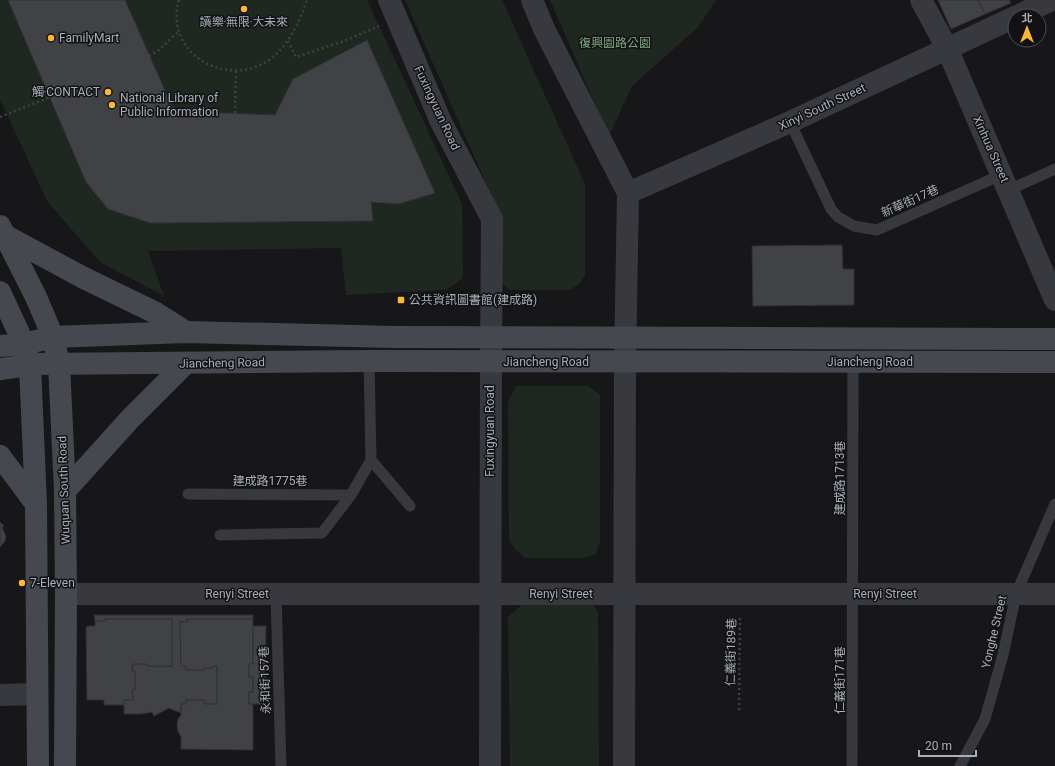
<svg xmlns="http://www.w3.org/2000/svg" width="1055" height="766" font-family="Roboto,'Noto Sans TC',sans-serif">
<rect width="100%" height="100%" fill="#171719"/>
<g fill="#1f2820">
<path d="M0,0H367L462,204L463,278L446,290L346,295L341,248L148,251L164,296L100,262L47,201L0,99Z"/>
<path d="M405,0H502L585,184V276L578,285L569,290H510L501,283L497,208Z"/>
<path d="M550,0H716L698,27L632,86L609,136Z"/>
<path d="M516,386H588L600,395V542L596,554L584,558H525L516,550L509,541L508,402Z"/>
<path d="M524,603H592L598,612L599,766H510L508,617Z"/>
</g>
<g fill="#414246" stroke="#313136">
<path d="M8,0H125L175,113H223L275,115L293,79L367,40L435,193L399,204L371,202L373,221L150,223L108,209L86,182Z"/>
<path d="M938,0H978L985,14L951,29Z"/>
<path d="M978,0H1009L1011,3L985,14Z"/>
<path d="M842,245L843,269H854V305L753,306L752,246Z"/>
<path d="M0,522L4,526L2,527L6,537L5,541L0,547Z"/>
<path d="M94,615H253V619H187V622H180L181,666H186V670H204V668H213V666H217V704H204V700H186V704H181V713L169,708L154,716L152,712L141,714H124V700H133L132,690H135V671H132V664H147V666H172V619H105V621H95Z"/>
<path d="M105,619H172V666H147V664H132V671H135V690H132L133,700H124V705H104V700H87L86,628L88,626H95V621H105Z"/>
<path d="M187,619H253V664H249V677H253V692H249V704H253V750L181,749V737L178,731L177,725L178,719L181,715V704H186V700H204V704H217V666H213V668H204V670H186V666H181L180,623V622H187Z"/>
<path d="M253,626H266L265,704H249V692H253V677H249V664H253Z"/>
</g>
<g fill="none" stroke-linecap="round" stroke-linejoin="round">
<g stroke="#3e4046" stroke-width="2.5" stroke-dasharray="2 3" stroke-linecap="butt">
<path d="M179,0C163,56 231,91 273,57C290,43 300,20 307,0"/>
<path d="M288,41L296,57L344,41L379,26"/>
<path d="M149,56L159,50L178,32"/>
<path d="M235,113L236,71"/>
<path d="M0,117L50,97"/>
<path d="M739,710L740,615"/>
</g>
<g stroke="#38393f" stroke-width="11">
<path d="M790,122L831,209L838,217L854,226L877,230L1001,175"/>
<path d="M1009,190L1055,169"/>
<path d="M371,460L410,506"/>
<path d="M188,494L351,495L371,460L369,361"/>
<path d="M220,535L322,533L351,495"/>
<path d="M276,594L281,766"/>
<path d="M852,766L853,362"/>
<path d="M960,766L985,719L1003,655L1016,594L1055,504"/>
</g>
<g stroke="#38393f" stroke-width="22">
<path d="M389,0L441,122L492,219L491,362L490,766"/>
<path d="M532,0L544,29L628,193L625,362L624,766"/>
<path d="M921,0L947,48L1055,300"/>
<path d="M1017,16L1052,0"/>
<path d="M628,193L790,122L1015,17"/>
<path d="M66,594H1055"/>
<path d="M0,695L37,694"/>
</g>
<g stroke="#46484f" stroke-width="22">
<path d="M0,226L36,297L53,337L59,364L65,491L66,594L65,766"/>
<path d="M4,235L84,278L156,313L186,332"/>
<path d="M0,292L24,344L30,365L36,504L38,766"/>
<path d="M0,346L24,344L53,337L186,332L395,337L1055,339"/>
<path d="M0,369L37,364L369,361L1055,362"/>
<path d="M0,456L36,504"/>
<path d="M65,491L130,419L185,364"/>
</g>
</g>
<g fill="#ffb829" stroke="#121214" stroke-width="1.5">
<circle cx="244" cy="9" r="4"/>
<circle cx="51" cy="38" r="4"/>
<circle cx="108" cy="92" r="4"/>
<circle cx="112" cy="105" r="4"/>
<rect x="397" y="296" width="8" height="8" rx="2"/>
<circle cx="22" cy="583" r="4"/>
</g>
<g text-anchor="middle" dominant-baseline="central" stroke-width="3" stroke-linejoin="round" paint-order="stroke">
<g font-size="12" fill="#a8aeba" stroke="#121214" text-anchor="start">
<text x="244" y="22" text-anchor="middle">讀樂‧無限‧大未來</text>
<text x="59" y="38">FamilyMart</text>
<text x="100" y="92" text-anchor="end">觸‧CONTACT</text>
<text x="120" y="98">National Library of<tspan x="120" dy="14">Public Information</tspan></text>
<text x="409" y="300">公共資訊圖書館(建成路)</text>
<text x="30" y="583">7-Eleven</text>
</g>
<g font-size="12" fill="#7ea780" stroke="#121214">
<text x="615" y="43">復興園路公園</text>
</g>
<g font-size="12" fill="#a8aeba" stroke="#121214">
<text transform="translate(822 107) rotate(-25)">Xinyi South Street</text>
<text transform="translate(437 108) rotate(65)">Fuxingyuan Road</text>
<text transform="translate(991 149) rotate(66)">Xinhua Street</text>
<text transform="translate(910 201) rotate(-24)">新華街17巷</text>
<text x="546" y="362">Jiancheng Road</text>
<text x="870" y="362">Jiancheng Road</text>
<text transform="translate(222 363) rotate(-1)">Jiancheng Road</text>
<text transform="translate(490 431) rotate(-90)">Fuxingyuan Road</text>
<text transform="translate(840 478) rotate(-90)">建成路1713巷</text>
<text x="270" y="481">建成路1775巷</text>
<text transform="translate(64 490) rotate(-92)">Wuquan South Road</text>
<text x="237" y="594">Renyi Street</text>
<text x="561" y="594">Renyi Street</text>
<text x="885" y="594">Renyi Street</text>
<text transform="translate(994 632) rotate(-77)">Yonghe Street</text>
<text transform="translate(731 652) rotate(-89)">仁義街189巷</text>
<text transform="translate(265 680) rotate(-92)">永和街157巷</text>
<text transform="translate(840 680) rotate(-90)">仁義街171巷</text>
</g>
</g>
<g transform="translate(1027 28)"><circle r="19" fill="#121214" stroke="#4e5056"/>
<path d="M0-3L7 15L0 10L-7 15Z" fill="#ffb829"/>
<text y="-6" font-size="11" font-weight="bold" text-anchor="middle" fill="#a8aeba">北</text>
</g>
<path d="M919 750v6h57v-6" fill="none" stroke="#a8aeba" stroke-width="2"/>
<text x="925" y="750" font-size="12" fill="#a8aeba" stroke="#121214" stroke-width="3" paint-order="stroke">20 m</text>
</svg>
